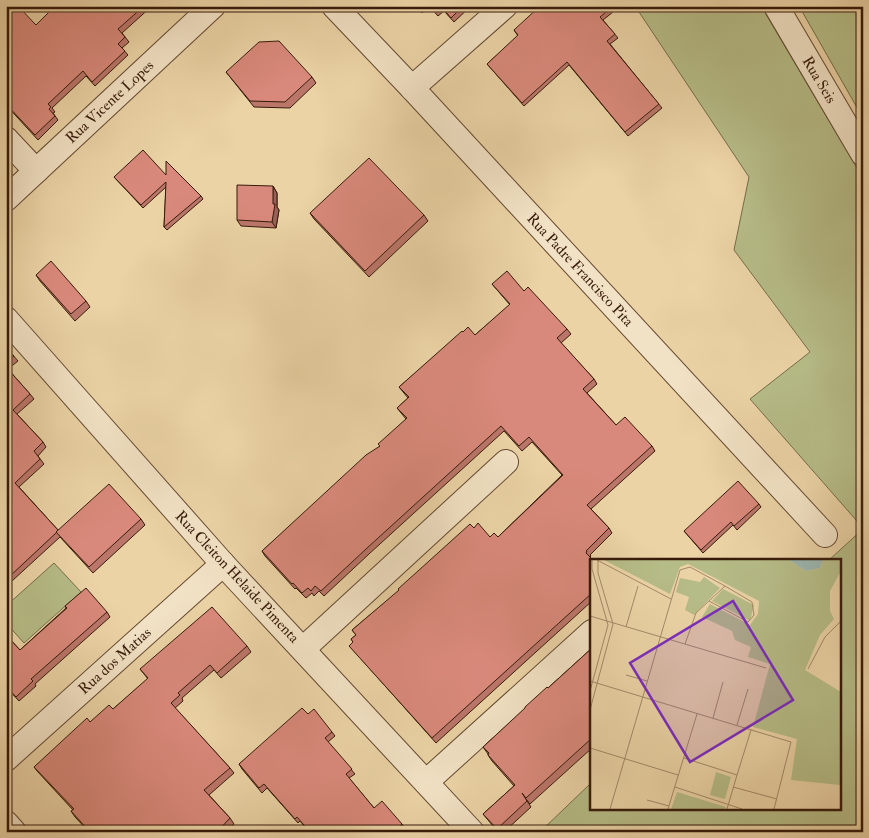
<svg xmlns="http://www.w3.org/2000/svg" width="869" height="838" font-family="'IM FELL Double Pica',serif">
<rect width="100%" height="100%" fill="#ebd3a6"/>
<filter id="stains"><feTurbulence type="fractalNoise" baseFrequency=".004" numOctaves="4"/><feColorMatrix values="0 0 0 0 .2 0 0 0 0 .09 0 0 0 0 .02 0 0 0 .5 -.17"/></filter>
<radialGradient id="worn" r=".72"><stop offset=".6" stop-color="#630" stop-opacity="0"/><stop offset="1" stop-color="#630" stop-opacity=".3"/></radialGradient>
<g fill="#b6bc87" stroke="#766c48">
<path d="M635,6H761L863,178V528L750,399L810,352L734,250L749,177Z"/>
<path d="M799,6H863V118Z"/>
<path d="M863,529V832H540L591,783L592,809H840V560H829Z"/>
<path d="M54,563L81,592L24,643L6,623V606Z"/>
</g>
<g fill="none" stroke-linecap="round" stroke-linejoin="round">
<g stroke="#644931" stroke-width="26">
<g id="street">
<path d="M334,6L412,88L825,535"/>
<path d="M776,6L863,154"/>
<path d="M412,88L505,6"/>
<path d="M6,139L36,171"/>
<path d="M6,199L213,6"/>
<path d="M6,319L223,564L472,832"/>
<path d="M303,649L506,462"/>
<path d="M6,759L223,564"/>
<path d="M426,782L592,632"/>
<path d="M6,823L14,832"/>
</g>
</g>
<use href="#street" stroke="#f2e2c5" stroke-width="24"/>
</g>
<g fill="#bb766a" stroke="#371b0a">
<path d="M6,6L36,25L55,6H152L122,33L129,42L122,48L128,55L95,86L86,76L52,108L55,112L53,113L58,120L38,140L6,105Z"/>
<path d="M416,6H471L454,22L444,11L438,16L429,6L422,13Z"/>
<path d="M610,6L613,12L603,20L618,38L610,44L662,108L628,136L569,65L524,106L487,64L518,36L514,30Z"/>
<path d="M226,72L312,77L316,83L290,108L254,107Z"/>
<path d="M166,175L201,196L203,199L167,230L164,227L166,187L143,208L114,177Z"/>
<path d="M273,186L277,193V207L279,210L276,228L241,226L237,220Z"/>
<path d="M310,213L424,215L428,221L369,277L314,219Z"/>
<path d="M36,275L86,301L90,307L75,321L40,281Z"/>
<path d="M492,284L524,291L567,329L571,334L561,343L594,379L597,384L587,393L616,425L652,446L655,451L591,509L609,528L612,533L590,555L591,556L590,557L592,560V601L436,743L353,650L349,646L353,642L351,639L356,635L352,630L474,528L490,537H498L562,475L532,442L522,451L504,431L369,554L324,596L319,591L314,596L312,593L306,598L296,588L295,589L265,556L262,551L380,446L406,419L397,408L408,398L399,387L463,332L475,335L510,305Z"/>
<path d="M6,347L18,361L8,369L30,394L34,399L17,414L43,442L46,447L38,456L44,464L19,487L58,530L141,519L145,525L93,573L60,537L12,581L6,575Z"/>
<path d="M759,504L761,507L737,530L733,525L703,553L684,531Z"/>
<path d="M65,606L107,612L110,617L35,684L36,686L19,701L6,687V635L20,650L66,608Z"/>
<path d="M247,646L251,652L221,678L214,670L182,698L183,701L175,708L230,768L234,773L209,795L230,818L234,824L226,832H89L75,817L71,811L73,810L38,772L34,767L90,722L113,709L148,679L140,669Z"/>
<path d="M592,648V748L530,804L526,799L531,807L504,832H498L483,814L514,786L492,761L488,755V754L483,747Z"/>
<path d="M308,714L332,732L335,736L328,742L355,774L349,778L374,808L402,824L405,828L401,832H309L300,821L298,823L267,788L262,793L242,769L239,764Z"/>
</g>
<path fill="#986056" stroke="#371b0a" d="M273,186L277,193V207L279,210L276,228L272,222Z"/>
<g fill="#d9897b" stroke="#371b0a">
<path d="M6,6H18L36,25L55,6H144L118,29L125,37L118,44L125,51L92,82L83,71L48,104L51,107L49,109L55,116L35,135L6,104Z"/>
<path d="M430,6H463L451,18L441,6L435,12Z"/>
<path d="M540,6H609L611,8L600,17L615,34L607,41L659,104L625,132L567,62L522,103L487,64L518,35L514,30Z"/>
<path d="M279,41L312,77L285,102L250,101L226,72L259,42Z"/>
<path d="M143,150L166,175V161L201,196L164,227L166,182L141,205L114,177Z"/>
<path d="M369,158L424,215L365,271L310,213Z"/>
<path d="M237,185L273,186V204H275L272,222L237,220Z"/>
<path d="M51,261L86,301L71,314L36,275Z"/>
<path d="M507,271L524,291L528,287L567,329L557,338L594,379L583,389L616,425L625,417L652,446L587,505L609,528L586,551H587L586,553L593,560H592V593L432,738L349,646L353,642L351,639L356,635L352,630L399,590L398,589L470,524L474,528L478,523L490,537L494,533L498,537L563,475L529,437L519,446L501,426L366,549L321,591L315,586L311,591L308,588L302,593L293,583L292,584L262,551L366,455L380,446L378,444L407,418L397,408L409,397L399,387L462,331L463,332L468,327L475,335L510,304L492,284Z"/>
<path d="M6,347L14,356L6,362Z"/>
<path d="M6,367L30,394L13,410L43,442L34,451L40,459L15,483L58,530L56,532H57L9,577L6,574Z"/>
<path d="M738,481L759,504L734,526L731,522L701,550L684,531Z"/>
<path d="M109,484L141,519L89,567L56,532Z"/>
<path d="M86,588L107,612L31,679L33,681L16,697L6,686V635L20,650L67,608L65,606Z"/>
<path d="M212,607L247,646L217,673L210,665L178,693L180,695L171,703L230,768L204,790L230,818L217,832H90L71,811L74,809L34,767L87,718L90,722L109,705L113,709L148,678L140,669Z"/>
<path d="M592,648V738L526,798L522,793L527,801L497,829L483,814L515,785L488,755L489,753L483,747L525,708V707L547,687L548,688Z"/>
<path d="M302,708L308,714L314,709L332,732L325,738L352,769L346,774L374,808L382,801L402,824L394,832H338L335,828L330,832H310L297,817L295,819L264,784L259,788L239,764Z"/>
</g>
<g text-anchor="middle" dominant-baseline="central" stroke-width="5" stroke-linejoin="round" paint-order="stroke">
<g font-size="15" fill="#371b0a" stroke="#f2e2c5">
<text transform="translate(819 80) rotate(59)">Rua Seis</text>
<text transform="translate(110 102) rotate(-43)">Rua Vicente Lopes</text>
<text transform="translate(580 270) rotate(47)">Rua Padre Francisco Pita</text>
<text transform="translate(237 577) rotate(47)">Rua Cleiton Helaide Pimenta</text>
<text transform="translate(115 661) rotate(-42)">Rua dos Matias</text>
</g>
</g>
<g transform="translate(590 559)">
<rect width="251" height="251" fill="#ebd3a6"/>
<path d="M14,1H199L216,12L230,9L233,1H251V12L240,32V52L244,60L230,76L215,111L251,133L250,226L201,221L207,180L163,168L180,105L158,98L161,88L145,81L142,72L112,58L120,45L160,66L168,55L169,42L98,5L90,8L80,35ZM114,18L130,29L104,56L95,51L99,38L86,33L90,19L110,23ZM133,30L164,46L160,62L122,42ZM126,213L141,218L135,240L120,236ZM87,233L136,248L135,250H81Z" fill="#b6bc87"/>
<path d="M199,1H233L230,9L216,12Z" fill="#9bb6b0"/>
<path fill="none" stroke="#a38968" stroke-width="1" d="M7,1L81,40M0,57L176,109M36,68L48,27M95,85L106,54L135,27M218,110L235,78L251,62M36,116L57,122M0,122L201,183L184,250M0,132L18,66L2,10V1M0,151L23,65L8,14V1M123,159L133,123M147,166L158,130M0,189L88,216M94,199L147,216L137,250M147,216L161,171M85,228L152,250M143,228L187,240M57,241L79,247M20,250L90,11L100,8L135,27L162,43L164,56L158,63L119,42M78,250L107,155"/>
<path fill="#7b2cbf" fill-opacity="0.15" stroke="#7b2cbf" stroke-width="2.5" d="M143,42L203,141L100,203L40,104Z"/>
<rect width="251" height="251" fill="none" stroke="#371b0a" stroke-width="2.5"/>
</g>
<rect width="869" height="838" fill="none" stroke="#ebd3a6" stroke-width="25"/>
<rect x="8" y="8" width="854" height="823" fill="none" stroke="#371b0a" stroke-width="2.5"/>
<rect x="12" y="12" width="844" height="813" fill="none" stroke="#371b0a"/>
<rect width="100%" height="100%" filter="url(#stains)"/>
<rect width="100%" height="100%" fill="url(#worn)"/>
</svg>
